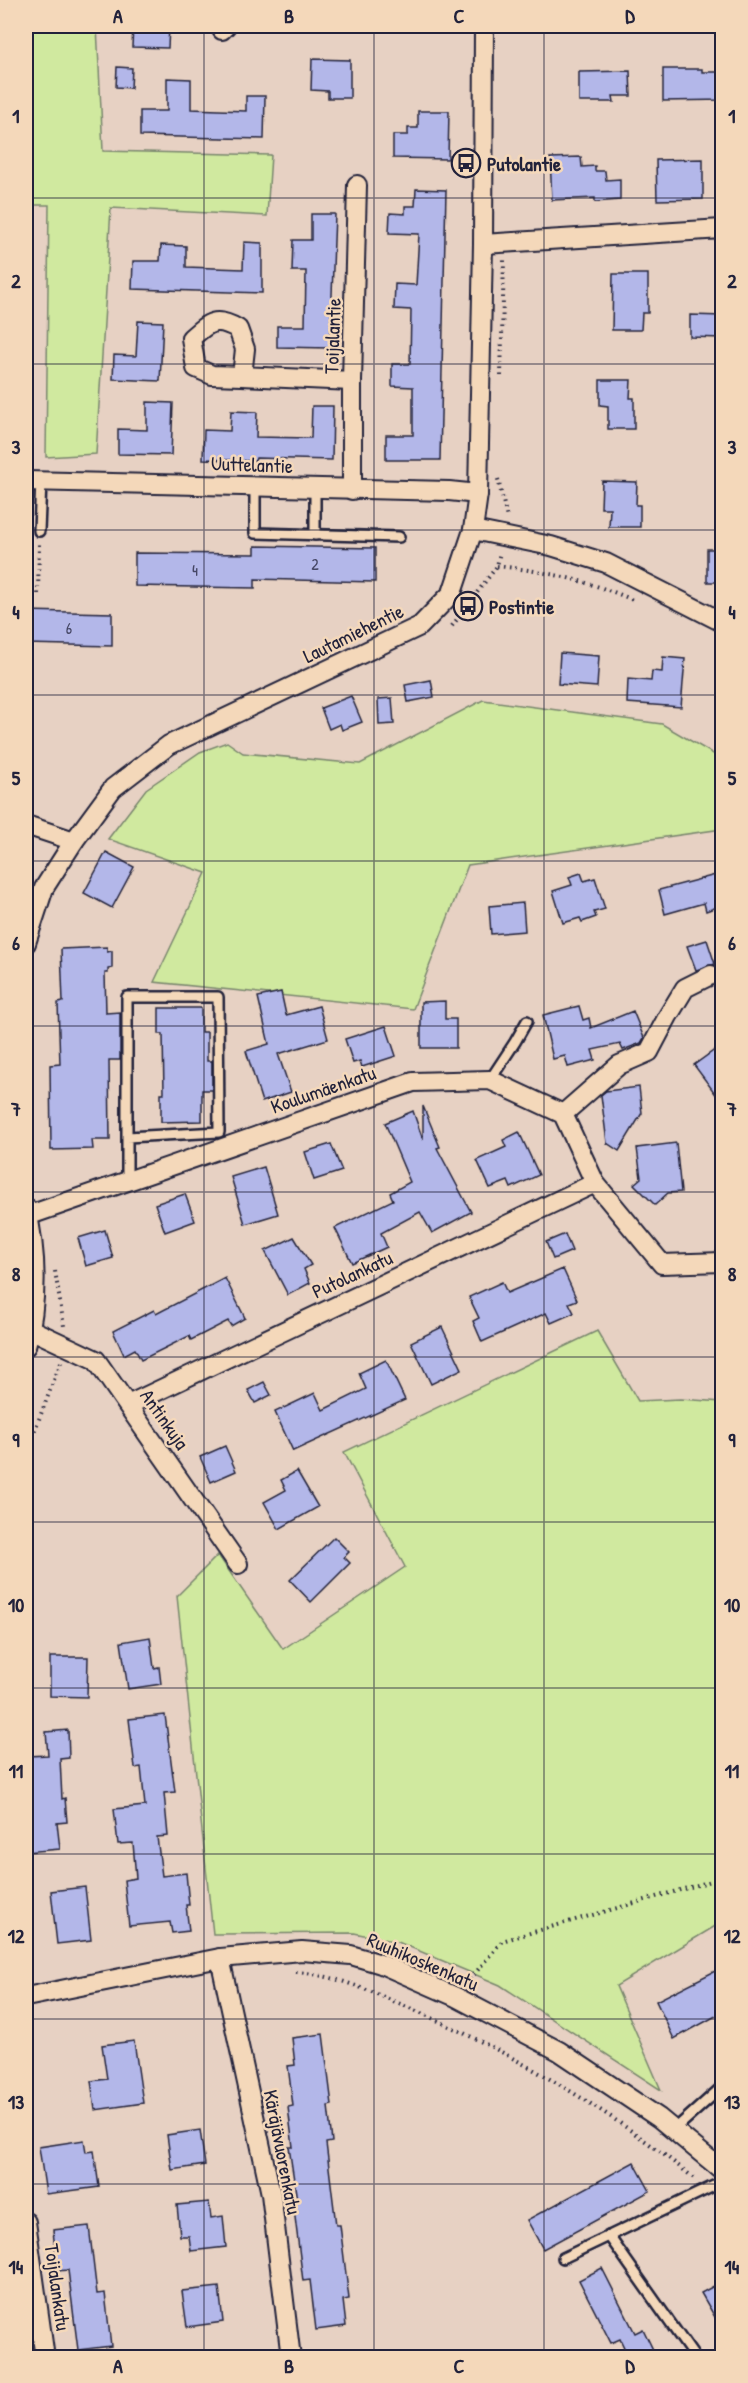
<svg xmlns="http://www.w3.org/2000/svg" width="748" height="2383" font-family="'Patrick Hand',sans-serif">
<rect width="100%" height="100%" fill="#e7d1c3"/>
<filter id="ink" filterUnits="userSpaceOnUse"><feTurbulence type="fractalNoise" baseFrequency=".0167" numOctaves="2"/><feDisplacementMap in="SourceGraphic" scale="12" xChannelSelector="R" yChannelSelector="G"/><feConvolveMatrix kernelMatrix="1 2 1 2 8 2 1 2 1" color-interpolation-filters="sRGB"/></filter>
<g filter="url(#ink)">
<g fill="#d0e99f" stroke="#79866d" stroke-width="1.5">
<path d="M26,26H97L103,151L271,155L267,216L111,208L96,454L46,457L49,205H26Z"/>
<path d="M681,26H722V34Z"/>
<path d="M483,700L662,724L722,759V829L468,865L413,1009L154,982L206,873L108,839L146,789L200,752L227,742L243,753L360,764Z"/>
<path d="M597,1331L638,1401L680,1399L722,1402V1922L616,1986L661,2090L500,1985L398,1942L354,1933L213,1934L177,1596L218,1555L283,1649L405,1567L344,1452Z"/>
</g>
<g fill="#b3b7e9" stroke="#22223b" stroke-width="1.5">
<path d="M133,26H169L168,48L132,47Z"/>
<path d="M312,59L350,60V98H328V91L311,90Z"/>
<path d="M117,67L132,68L131,88L116,87Z"/>
<path d="M663,69H702V72H723V100L663,101Z"/>
<path d="M630,71L631,96H613L614,102H579V72Z"/>
<path d="M167,78L191,79V109L246,111V96H265L264,139L140,136V111H167Z"/>
<path d="M418,111H449L448,159L393,158V135H408V128H418Z"/>
<path d="M581,157L582,167L595,166V171H605L606,180L620,179V200L595,202V198L552,200L550,158Z"/>
<path d="M703,159V199L657,200L656,160Z"/>
<path d="M416,189L446,190L440,460H386V435H413V387L392,386V364H410L411,310L394,309L395,284L416,285L419,234L389,233L390,213L405,214V206H415Z"/>
<path d="M311,214H335L330,348L277,347V326H305L306,271H292L293,240H311Z"/>
<path d="M244,242L262,243V293L132,289L133,261H160L161,245L186,246V267L243,269Z"/>
<path d="M613,274H648V313H642L641,330H612Z"/>
<path d="M690,315L723,316V338L690,337Z"/>
<path d="M138,321L163,322L160,381L113,379L114,355L136,356Z"/>
<path d="M600,380H631L630,398H634V429H608V406L600,405Z"/>
<path d="M147,402L173,403L171,455L118,454V429L147,430Z"/>
<path d="M312,406H333L332,460L256,458L255,461L203,459L204,430L230,431L231,411L257,412L256,437L311,438Z"/>
<path d="M602,481L637,482L636,505H640V527H609L610,508H601Z"/>
<path d="M255,546L375,548V582L255,579V588L135,586V553L255,554Z"/>
<rect x="707" y="549" width="16" height="33"/>
<path d="M26,611L112,613V646L26,644Z"/>
<path d="M560,653L599,656L597,687L558,684Z"/>
<path d="M663,657L685,659L681,707L627,703L628,679L651,681L652,671L662,672Z"/>
<path d="M431,680L434,697L408,702L405,685Z"/>
<path d="M351,696L362,722L342,730L340,724L329,729L321,708Z"/>
<path d="M392,698L394,724L379,725L378,699Z"/>
<path d="M106,852L134,867L112,908L84,893Z"/>
<path d="M581,873L584,881L595,878L605,909L594,912L596,917L582,922L580,918L563,923L553,891L572,885L569,877Z"/>
<path d="M723,873V905L706,911L704,903L665,914L659,890Z"/>
<path d="M523,903L525,931L491,934L489,906Z"/>
<path d="M707,940L715,964L696,970L687,946Z"/>
<path d="M107,947V952L112,951V968L108,969V973H105L106,1013L120,1012V1060H109L110,1140H92L93,1149L51,1150L50,1065L60,1064L58,1003L63,1002L61,949Z"/>
<path d="M281,992L286,1015L319,1006L328,1039L278,1054L291,1092L262,1102L246,1051L269,1044L258,997Z"/>
<path d="M445,1001V1019H456V1048H421V1002Z"/>
<path d="M579,1006L583,1020L589,1018L591,1028L633,1011L644,1038L641,1043L623,1050L620,1044L592,1050L595,1060L568,1067L565,1056L553,1059L543,1015Z"/>
<path d="M159,1008H201V1032H207V1061H212V1090H202V1121L161,1122V1093H164L163,1034H159Z"/>
<path d="M386,1026L396,1056L362,1067L360,1061L353,1063L345,1039Z"/>
<path d="M723,1044V1104L694,1065Z"/>
<path d="M639,1087L642,1113L619,1151L607,1143L601,1095L606,1091Z"/>
<path d="M423,1106L440,1147L437,1148L471,1212L432,1233L420,1212L381,1233L387,1247L352,1263L335,1228L393,1200L390,1193L410,1182L385,1123L413,1111L423,1140Z"/>
<path d="M519,1132L539,1175L511,1188L508,1181L490,1188L477,1160L506,1147L503,1140Z"/>
<path d="M676,1143L681,1192L668,1193L655,1205L634,1184L641,1178L637,1148Z"/>
<path d="M331,1144L342,1171L314,1180L305,1152Z"/>
<path d="M264,1167L278,1214L245,1224L231,1177Z"/>
<path d="M185,1194L195,1221L165,1232L155,1204Z"/>
<path d="M105,1230L113,1258L86,1266L78,1238Z"/>
<path d="M565,1234L572,1251L553,1259L546,1242Z"/>
<path d="M294,1237L311,1265L304,1269L310,1283L288,1295L265,1251Z"/>
<path d="M563,1269L577,1300L569,1303L574,1313L551,1323L546,1313L482,1342L473,1321L479,1318L469,1297L502,1282L507,1293Z"/>
<path d="M225,1278L245,1318L231,1326L228,1321L191,1340L189,1336L141,1360L135,1349L124,1355L113,1331L154,1310L156,1314Z"/>
<path d="M442,1327L462,1369L431,1384L411,1342Z"/>
<path d="M386,1360L405,1400L293,1451L275,1412L315,1393L323,1410L366,1389L359,1373Z"/>
<path d="M264,1382L271,1395L255,1403L248,1390Z"/>
<path d="M225,1446L236,1471L211,1482L200,1457Z"/>
<path d="M297,1471L318,1507L279,1529L264,1502L286,1490L281,1480Z"/>
<path d="M334,1537L349,1552L344,1557L350,1563L311,1602L290,1580Z"/>
<path d="M150,1637L154,1668L159,1667L161,1684L128,1689L121,1642Z"/>
<path d="M50,1657H88L87,1697L50,1696Z"/>
<path d="M165,1715L175,1792L164,1793L168,1836L157,1837L162,1876L186,1873L189,1905H186L189,1931L172,1933L170,1922L129,1926L124,1880L136,1878L133,1843L118,1844L114,1809L145,1806L141,1767L135,1768L129,1719Z"/>
<path d="M68,1730L69,1758L60,1759L62,1799L65,1798L67,1822L57,1823L60,1849L26,1852V1817H32L28,1756L48,1755L46,1732Z"/>
<path d="M85,1887L91,1940L57,1944L51,1891Z"/>
<path d="M723,1967V2012L674,2039L656,2001Z"/>
<path d="M323,2034L332,2105L328,2106L332,2142L326,2143L336,2225H340L349,2299L343,2300L346,2326L316,2330L310,2280L303,2281L293,2201L297,2200L289,2147H293L288,2107L293,2106L288,2066L295,2065L292,2038Z"/>
<path d="M134,2041L143,2103L95,2110L91,2081L107,2079L102,2045Z"/>
<path d="M200,2130L205,2165L172,2170L167,2135Z"/>
<path d="M84,2140L86,2152L94,2151L99,2187L46,2194L39,2147Z"/>
<path d="M634,2162L650,2191L543,2249L527,2220Z"/>
<path d="M209,2202L211,2218L223,2216L226,2247L191,2251L189,2236H180L177,2205Z"/>
<path d="M89,2226L97,2294L105,2293L111,2346L78,2350L68,2270L57,2271L53,2230Z"/>
<path d="M602,2268L635,2333L643,2329L657,2358H629L620,2339L611,2343L579,2280Z"/>
<path d="M723,2281V2331L701,2293Z"/>
<path d="M219,2287L223,2322L187,2327L182,2291Z"/>
</g>
<g fill="none" stroke-linecap="round" stroke-linejoin="round">
<g stroke="#22223b" stroke-width="14">
<g id="lane">
<path d="M255,487V533L399,537"/>
<path d="M39,531L41,481"/>
<path d="M315,535V489"/>
<path d="M490,1080L515,1042L527,1021"/>
<path d="M127,1137L219,1132L218,997H127V1180"/>
<path d="M674,2130L722,2087"/>
<path d="M609,2236L695,2358"/>
<path d="M563,2258L722,2182"/>
</g>
</g>
<g stroke="#22223b" stroke-width="22">
<g id="street">
<path d="M222,30L226,26"/>
<path d="M483,244L722,229"/>
<path d="M242,376L212,375L196,368L191,338C209,322 216,316 238,329L245,349L242,376L352,381"/>
<path d="M26,481L449,491L478,494"/>
<path d="M352,490V381L357,185"/>
<path d="M473,530L551,546L606,563L722,622"/>
<path d="M26,825L74,841"/>
<path d="M26,943L44,888L74,841L113,788L169,745L420,626L452,593L473,530L478,494L483,244L484,26"/>
<path d="M563,1114L619,1065L649,1052L668,1016L685,988L711,975"/>
<path d="M26,1208C37,1252 38,1302 26,1346"/>
<path d="M27,1216L413,1082L490,1080L563,1114L595,1183L662,1264L722,1262"/>
<path d="M30,1329L96,1360L238,1564"/>
<path d="M128,1405L595,1183"/>
<path d="M220,1958L271,2194L291,2358"/>
<path d="M26,1997L220,1958L302,1951L351,1955L381,1964L456,1997L559,2051L659,2118L722,2170"/>
<path d="M26,2222L45,2358"/>
</g>
</g>
<g stroke="#22223b" stroke-width="4" stroke-dasharray="1.5 4.5" stroke-linecap="butt">
<path d="M501,376L504,260"/>
<path d="M498,479L507,518"/>
<path d="M497,566C545,571 591,581 635,601"/>
<path d="M38,594L39,544"/>
<path d="M452,626L497,566L500,552"/>
<path d="M26,1177L29,1191"/>
<path d="M55,1271L64,1326"/>
<path d="M26,1453L61,1362"/>
<path d="M296,1972C337,1975 374,1993 412,2009C514,2054 609,2109 695,2179"/>
<path d="M466,1984L502,1941L722,1878"/>
</g>
<use href="#lane" stroke="#f4d8ba" stroke-width="9"/>
<use href="#street" stroke="#f4d8ba" stroke-width="18"/>
</g>
</g>
<path fill="none" stroke="#22223b" stroke-width="1.5" stroke-opacity="0.55" d="M204,26V2358M374,26V2358M544,26V2358M26,198H722M26,364H722M26,530H722M26,695H722M26,861H722M26,1026H722M26,1192H722M26,1357H722M26,1522H722M26,1688H722M26,1854H722M26,2019H722M26,2184H722"/>
<defs>
<g id="bus-ring" transform="scale(1.5)"><circle r="9.5" fill="#f4d8ba" stroke="#22223b" stroke-width="1.5"/><path d="M-5-6H5V4H4V6H2V4H-2V6H-4V4H-5ZM-3.5-4V0h7V-4ZM-3.5 1.2v1.5H-2V1.2ZM2 1.2v1.5H3.5V1.2Z" fill="#22223b"/></g>
</defs>
<g fill-rule="evenodd">
<use href="#bus-ring" x="466" y="163"/>
<use href="#bus-ring" x="468" y="606"/>
</g>
<g text-anchor="middle" dominant-baseline="central" stroke-width="5" stroke-linejoin="round" paint-order="stroke">
<g font-size="16" fill="#464766">
<text x="315" y="564">2</text>
<text x="195" y="570">4</text>
<text x="69" y="628">6</text>
</g>
<g font-size="20" font-weight="bold" fill="#22223b" stroke="#f4d8ba" text-anchor="start">
<text x="487" y="163">Putolantie</text>
<text x="489" y="606">Postintie</text>
</g>
<g font-size="20" fill="#22223b" stroke="#f4d8ba">
<text transform="translate(332 336) rotate(-88)">Toijalantie</text>
<text transform="translate(252 464) rotate(2)">Uuttelantie</text>
<text transform="translate(353 633) rotate(-26)">Lautamiehentie</text>
<text transform="translate(323 1089) rotate(-19)">Koulumäenkatu</text>
<text transform="translate(352 1274) rotate(-25)">Putolankatu</text>
<text transform="translate(165 1419) rotate(55)">Antinkuja</text>
<text transform="translate(423 1961) rotate(23)">Ruuhikoskenkatu</text>
<text transform="translate(283 2152) rotate(79)">Käräjävuorenkatu</text>
<text transform="translate(58 2287) rotate(82)">Toijalankatu</text>
</g>
</g>
<rect width="748" height="2383" fill="none" stroke="#f4d8ba" stroke-width="66"/>
<rect x="33" y="33" width="682" height="2317" fill="none" stroke="#22223b" stroke-width="2"/>
<g font-size="20" text-anchor="middle" font-weight="bold" fill="#22223b">
<text x="118" y="23">A</text>
<text x="289" y="23">B</text>
<text x="459" y="23">C</text>
<text x="630" y="23">D</text>
<text x="16" y="123">1</text>
<text x="732" y="123">1</text>
<text x="16" y="288">2</text>
<text x="732" y="288">2</text>
<text x="16" y="454">3</text>
<text x="732" y="454">3</text>
<text x="16" y="619">4</text>
<text x="732" y="619">4</text>
<text x="16" y="785">5</text>
<text x="732" y="785">5</text>
<text x="16" y="950">6</text>
<text x="732" y="950">6</text>
<text x="16" y="1116">7</text>
<text x="732" y="1116">7</text>
<text x="16" y="1281">8</text>
<text x="732" y="1281">8</text>
<text x="16" y="1447">9</text>
<text x="732" y="1447">9</text>
<text x="16" y="1612">10</text>
<text x="732" y="1612">10</text>
<text x="16" y="1778">11</text>
<text x="732" y="1778">11</text>
<text x="16" y="1943">12</text>
<text x="732" y="1943">12</text>
<text x="16" y="2109">13</text>
<text x="732" y="2109">13</text>
<text x="16" y="2274">14</text>
<text x="732" y="2274">14</text>
<text x="118" y="2373">A</text>
<text x="289" y="2373">B</text>
<text x="459" y="2373">C</text>
<text x="630" y="2373">D</text>
</g>
</svg>
